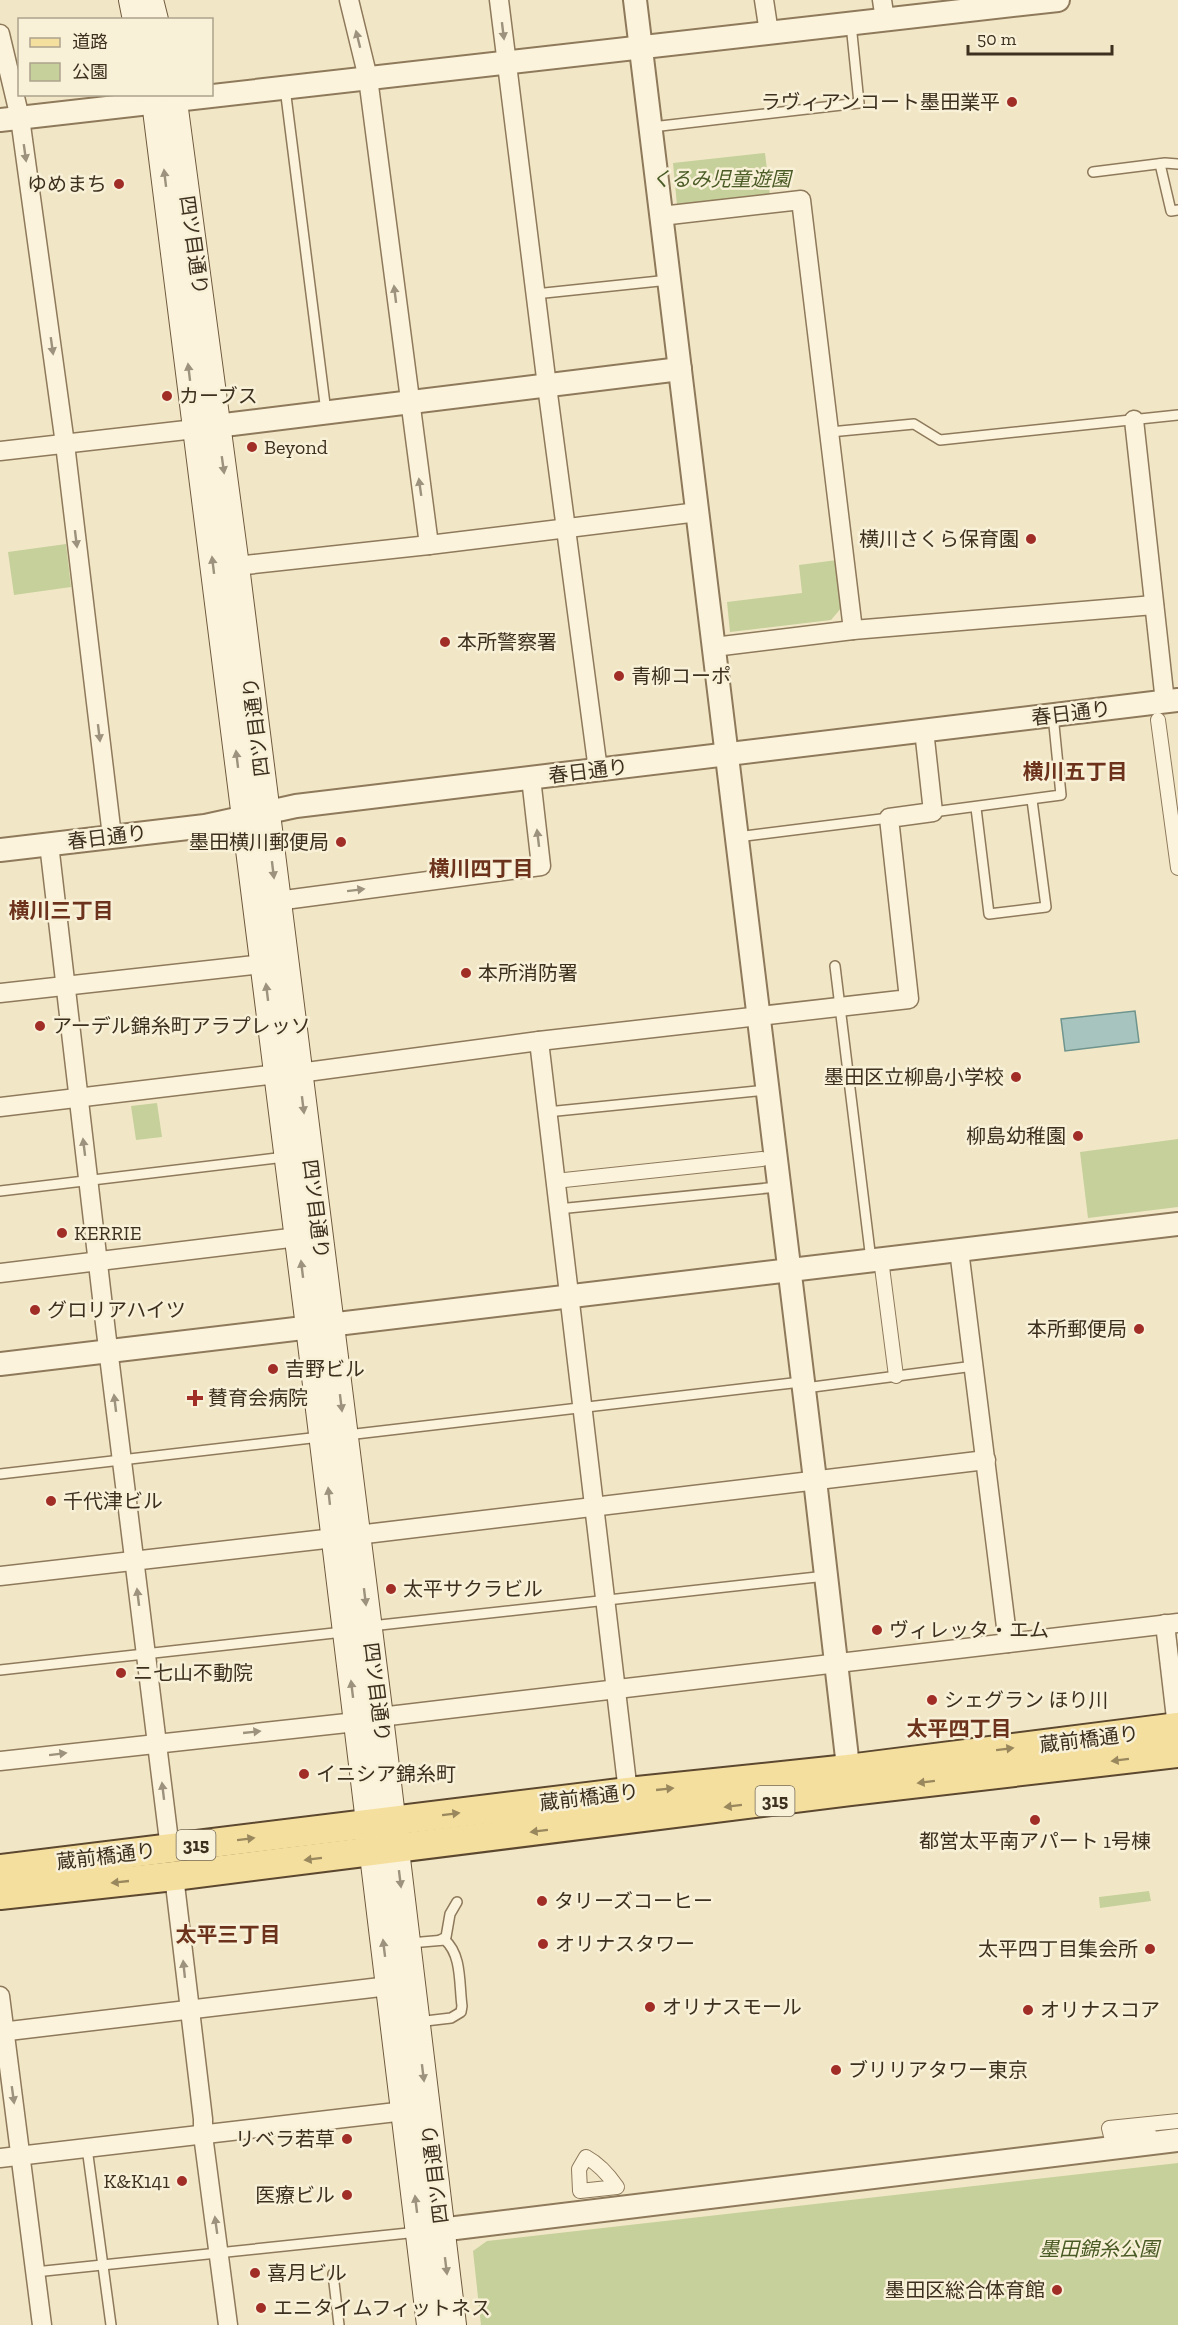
<svg xmlns="http://www.w3.org/2000/svg" width="1178" height="2325" font-family="'Zilla Slab','Noto Sans JP',serif">
<rect width="100%" height="100%" fill="#f1e7c7"/>
<g fill="#c6d09a">
<path d="M765,153L770,195L677,205L673,163Z"/>
<path d="M66,544L71,587L14,595L8,552Z"/>
<path d="M837,560L843,606L831,620L730,632L727,602L802,593L799,565Z"/>
<path d="M157,1103L162,1137L136,1140L131,1106Z"/>
<path d="M1178,1139V1207L1088,1218L1080,1152Z"/>
<path d="M1149,1891L1151,1901L1100,1908L1099,1897Z"/>
<path d="M1178,2163V2325H481L473,2251L487,2241Z"/>
</g>
<path fill="#a8c4be" stroke="#6e948d" stroke-width="1.5" d="M1135,1011L1139,1042L1065,1051L1061,1019Z"/>
<g fill="none" stroke-linecap="round" stroke-linejoin="round">
<g stroke="#8e795b" stroke-width="12">
<g id="service">
<path d="M285,88L326,412"/>
<path d="M652,127L859,103L851,24"/>
<path d="M1160,164L1171,211L1178,210"/>
<path d="M1093,172L1165,163L1178,164"/>
<path d="M535,294L669,280"/>
<path d="M830,432L914,424L940,440L1178,415"/>
<path d="M976,808L989,914L1046,907L1032,800"/>
<path d="M933,812L1061,795L1053,715"/>
<path d="M737,837L889,818"/>
<path d="M835,966L871,1260"/>
<path d="M547,1112L766,1090"/>
<path d="M0,1191L285,1157"/>
<path d="M558,1209L778,1187"/>
<path d="M805,1388L974,1366"/>
<path d="M347,1435L801,1382"/>
<path d="M0,1474L320,1437"/>
<path d="M371,1626L826,1576"/>
<path d="M0,1670L343,1632"/>
<path d="M440,1940L446,1937L450,1914L457,1902"/>
<path d="M410,1943L445,1940C462,1955 459,1984 462,2006L461,2012L451,2018L417,2022"/>
<path d="M87,2148L111,2325"/>
<path d="M35,2272L418,2232"/>
<path d="M333,2274L339,2325"/>
</g>
</g>
<g stroke="#8e795b" stroke-width="16">
<g id="pedestrian">
<path d="M1158,720L1178,868"/>
<path d="M555,1181L762,1159"/>
<path d="M881,1259L896,1376"/>
<path d="M1149,2133L1111,2136L1109,2128L1178,2121"/>
<path d="M586,2157C599,2164 608,2174 617,2187L580,2191L579,2169Z"/>
</g>
</g>
<g stroke="#8e795b" stroke-width="21">
<g id="minor">
<path d="M349,0L368,78L429,545"/>
<path d="M499,0L547,386L598,770"/>
<path d="M764,0L769,33"/>
<path d="M882,0L885,20"/>
<path d="M0,34L20,118L65,444L112,836"/>
<path d="M661,216L801,200L853,630"/>
<path d="M1134,420L1165,702"/>
<path d="M0,451L195,429"/>
<path d="M236,566L429,545L698,512"/>
<path d="M714,647L853,630L1154,605"/>
<path d="M49,844L106,1332L170,1849"/>
<path d="M277,901L541,866L531,778"/>
<path d="M0,993L263,964"/>
<path d="M539,1041L628,1792"/>
<path d="M299,1073L539,1041L909,999L889,818L933,812L924,730"/>
<path d="M0,1107L277,1074"/>
<path d="M959,1250L1008,1643"/>
<path d="M0,1273L298,1237"/>
<path d="M357,1535L986,1460"/>
<path d="M0,1576L334,1538"/>
<path d="M1165,1624L1177,1727"/>
<path d="M380,1717L1178,1623"/>
<path d="M0,1761L356,1722"/>
<path d="M174,1876L203,2119V2135L228,2325"/>
<path d="M0,1996L42,2325"/>
<path d="M0,2032L389,1986"/>
<path d="M0,2158L405,2111"/>
</g>
</g>
<g stroke="#8e795b" stroke-width="26">
<g id="tertiary">
<path d="M635,0L815,1480L850,1784"/>
<path d="M0,120L1058,0"/>
<path d="M200,428L680,369"/>
<path d="M0,850L205,826L296,806L1178,700"/>
<path d="M0,1364L1178,1224"/>
<path d="M423,2232L1178,2140"/>
</g>
</g>
<g stroke="#705a3e" stroke-width="28">
<g id="secondary">
<path d="M132,0L136,20"/>
<path d="M150,0L155,20"/>
<path d="M154,94L309,1327L430,2325"/>
<path d="M173,94L236,566L380,1717L453,2325"/>
</g>
</g>
<g stroke="#5c472f" stroke-width="32">
<g id="primary">
<path d="M0,1869L628,1792L848,1769L1178,1727"/>
<path d="M0,1895L174,1876L850,1791L1178,1753"/>
</g>
</g>
<use href="#service" stroke="#fbf3db" stroke-width="9"/>
<use href="#pedestrian" stroke="#fbf3db" stroke-width="14"/>
<use href="#minor" stroke="#fbf3db" stroke-width="18"/>
<use href="#tertiary" stroke="#fbf3db" stroke-width="22"/>
<use href="#secondary" stroke="#fbf3db" stroke-width="26"/>
<use href="#primary" stroke="#f5df9e" stroke-width="28"/>
</g>
<defs><path id="oneway-solid" d="M-6-.8H1V-3.2L6.5 0L1 3.2V.8H-6Z" transform="scale(1.5)"/></defs>
<g fill="#9c927d">
<use href="#oneway-solid" transform="translate(503 31) rotate(83)"/>
<use href="#oneway-solid" transform="translate(358 39) rotate(-104)"/>
<use href="#oneway-solid" transform="translate(25 153) rotate(82)"/>
<use href="#oneway-solid" transform="translate(165 178) rotate(-97)"/>
<use href="#oneway-solid" transform="translate(395 294) rotate(-97)"/>
<use href="#oneway-solid" transform="translate(52 346) rotate(82)"/>
<use href="#oneway-solid" transform="translate(189 372) rotate(-97)"/>
<use href="#oneway-solid" transform="translate(223 465) rotate(82)"/>
<use href="#oneway-solid" transform="translate(420 487) rotate(-98)"/>
<use href="#oneway-solid" transform="translate(76 539) rotate(83)"/>
<use href="#oneway-solid" transform="translate(213 565) rotate(-97)"/>
<use href="#oneway-solid" transform="translate(99 733) rotate(83)"/>
<use href="#oneway-solid" transform="translate(237 759) rotate(-97)"/>
<use href="#oneway-solid" transform="translate(538 838) rotate(-97)"/>
<use href="#oneway-solid" transform="translate(273 870) rotate(83)"/>
<use href="#oneway-solid" transform="translate(356 890) rotate(-7)"/>
<use href="#oneway-solid" transform="translate(267 992) rotate(-97)"/>
<use href="#oneway-solid" transform="translate(303 1105) rotate(83)"/>
<use href="#oneway-solid" transform="translate(84 1147) rotate(-97)"/>
<use href="#oneway-solid" transform="translate(302 1269) rotate(-97)"/>
<use href="#oneway-solid" transform="translate(115 1403) rotate(-97)"/>
<use href="#oneway-solid" transform="translate(341 1403) rotate(83)"/>
<use href="#oneway-solid" transform="translate(329 1496) rotate(-96)"/>
<use href="#oneway-solid" transform="translate(138 1597) rotate(-97)"/>
<use href="#oneway-solid" transform="translate(365 1597) rotate(83)"/>
<use href="#oneway-solid" transform="translate(352 1689) rotate(-97)"/>
<use href="#oneway-solid" transform="translate(252 1732) rotate(-6)"/>
<use href="#oneway-solid" transform="translate(58 1754) rotate(-7)"/>
<use href="#oneway-solid" transform="translate(163 1791) rotate(-97)"/>
<use href="#oneway-solid" transform="translate(400 1879) rotate(83)"/>
<use href="#oneway-solid" transform="translate(384 1948) rotate(-97)"/>
<use href="#oneway-solid" transform="translate(184 1969) rotate(-96)"/>
<use href="#oneway-solid" transform="translate(423 2073) rotate(83)"/>
<use href="#oneway-solid" transform="translate(13 2095) rotate(82)"/>
<use href="#oneway-solid" transform="translate(416 2204) rotate(-97)"/>
<use href="#oneway-solid" transform="translate(216 2225) rotate(-98)"/>
<use href="#oneway-solid" transform="translate(446 2266) rotate(83)"/>
</g>
<g fill="#99885e">
<use href="#oneway-solid" transform="translate(1005 1749) rotate(-7)"/>
<use href="#oneway-solid" transform="translate(1120 1760) rotate(173)"/>
<use href="#oneway-solid" transform="translate(926 1782) rotate(173)"/>
<use href="#oneway-solid" transform="translate(665 1789) rotate(-6)"/>
<use href="#oneway-solid" transform="translate(733 1806) rotate(173)"/>
<use href="#oneway-solid" transform="translate(451 1814) rotate(-7)"/>
<use href="#oneway-solid" transform="translate(539 1831) rotate(173)"/>
<use href="#oneway-solid" transform="translate(246 1839) rotate(-7)"/>
<use href="#oneway-solid" transform="translate(313 1859) rotate(173)"/>
<use href="#oneway-solid" transform="translate(120 1882) rotate(174)"/>
</g>
<g fill="#a02e27" stroke="#f8f0d7" stroke-width="2">
<circle cx="1012" cy="102" r="6"/>
<circle cx="119" cy="184" r="6"/>
<circle cx="167" cy="396" r="6"/>
<circle cx="252" cy="447" r="6"/>
<circle cx="1031" cy="539" r="6"/>
<circle cx="445" cy="642" r="6"/>
<circle cx="619" cy="676" r="6"/>
<circle cx="341" cy="842" r="6"/>
<circle cx="466" cy="973" r="6"/>
<circle cx="40" cy="1026" r="6"/>
<circle cx="1016" cy="1077" r="6"/>
<circle cx="1078" cy="1136" r="6"/>
<circle cx="62" cy="1233" r="6"/>
<circle cx="35" cy="1310" r="6"/>
<circle cx="1139" cy="1329" r="6"/>
<circle cx="273" cy="1369" r="6"/>
<path d="M192 1389h6v6h6v6h-6v6h-6v-6h-6v-6h6z"/>
<circle cx="51" cy="1501" r="6"/>
<circle cx="391" cy="1589" r="6"/>
<circle cx="877" cy="1630" r="6"/>
<circle cx="121" cy="1673" r="6"/>
<circle cx="932" cy="1700" r="6"/>
<circle cx="304" cy="1774" r="6"/>
<circle cx="1035" cy="1820" r="6"/>
<circle cx="542" cy="1901" r="6"/>
<circle cx="543" cy="1944" r="6"/>
<circle cx="1150" cy="1949" r="6"/>
<circle cx="650" cy="2007" r="6"/>
<circle cx="1028" cy="2010" r="6"/>
<circle cx="836" cy="2070" r="6"/>
<circle cx="347" cy="2139" r="6"/>
<circle cx="182" cy="2181" r="6"/>
<circle cx="347" cy="2195" r="6"/>
<circle cx="255" cy="2273" r="6"/>
<circle cx="1057" cy="2290" r="6"/>
<circle cx="261" cy="2308" r="6"/>
</g>
<g text-anchor="middle" dominant-baseline="central" stroke-width="5" stroke-linejoin="round" paint-order="stroke">
<g fill="#f8f0d7" stroke="#756a56" stroke-width="1.5">
<rect x="755.5" y="1786" width="39" height="30" rx="4.5"/>
<rect x="176.5" y="1830" width="39" height="30" rx="4.5"/>
</g>
<g font-size="18" font-weight="bold" fill="#3d301f">
<text x="775" y="1801">315</text>
<text x="196" y="1845">315</text>
</g>
<g font-size="20" fill="#3d301f" stroke="#f8f0d7" text-anchor="start">
<text x="1000" y="102" text-anchor="end">ラヴィアンコート墨田業平</text>
<text x="107" y="184" text-anchor="end">ゆめまち</text>
<text x="179" y="396">カーブス</text>
<text x="264" y="447">Beyond</text>
<text x="1019" y="539" text-anchor="end">横川さくら保育園</text>
<text x="457" y="642">本所警察署</text>
<text x="631" y="676">青柳コーポ</text>
<text x="329" y="842" text-anchor="end">墨田横川郵便局</text>
<text x="478" y="973">本所消防署</text>
<text x="52" y="1026">アーデル錦糸町アラプレッソ</text>
<text x="1004" y="1077" text-anchor="end">墨田区立柳島小学校</text>
<text x="1066" y="1136" text-anchor="end">柳島幼稚園</text>
<text x="74" y="1233">KERRIE</text>
<text x="47" y="1310">グロリアハイツ</text>
<text x="1127" y="1329" text-anchor="end">本所郵便局</text>
<text x="285" y="1369">吉野ビル</text>
<text x="208" y="1398">賛育会病院</text>
<text x="63" y="1501">千代津ビル</text>
<text x="403" y="1589">太平サクラビル</text>
<text x="889" y="1630">ヴィレッタ・エム</text>
<text x="133" y="1673">ニ七山不動院</text>
<text x="944" y="1700">シェグラン ほり川</text>
<text x="316" y="1774">イニシア錦糸町</text>
<text x="1035" y="1841" text-anchor="middle">都営太平南アパート 1号棟</text>
<text x="554" y="1901">タリーズコーヒー</text>
<text x="555" y="1944">オリナスタワー</text>
<text x="1138" y="1949" text-anchor="end">太平四丁目集会所</text>
<text x="662" y="2007">オリナスモール</text>
<text x="1040" y="2010">オリナスコア</text>
<text x="848" y="2070">ブリリアタワー東京</text>
<text x="335" y="2139" text-anchor="end">リベラ若草</text>
<text x="170" y="2181" text-anchor="end">K&amp;K141</text>
<text x="335" y="2195" text-anchor="end">医療ビル</text>
<text x="267" y="2273">喜月ビル</text>
<text x="1045" y="2290" text-anchor="end">墨田区総合体育館</text>
<text x="273" y="2308">エニタイムフィットネス</text>
</g>
<g font-size="20" font-style="italic" fill="#4a5b25" stroke="#f8f0d7">
<text x="721" y="179">くるみ児童遊園</text>
<text x="1099" y="2249">墨田錦糸公園</text>
</g>
<g font-size="20" fill="#3d301f" stroke="#f8f0d7">
<text transform="translate(194 245) rotate(82)">四ツ目通り</text>
<text transform="translate(1071 713) rotate(-7)">春日通り</text>
<text transform="translate(256 727) rotate(-97)">四ツ目通り</text>
<text transform="translate(588 771) rotate(-7)">春日通り</text>
<text transform="translate(107 837) rotate(-7)">春日通り</text>
<text transform="translate(316 1209) rotate(83)">四ツ目通り</text>
<text transform="translate(377 1692) rotate(83)">四ツ目通り</text>
<text transform="translate(1089 1739) rotate(-7)">蔵前橋通り</text>
<text transform="translate(589 1797) rotate(-7)">蔵前橋通り</text>
<text transform="translate(106 1856) rotate(-7)">蔵前橋通り</text>
<text transform="translate(435 2174) rotate(-97)">四ツ目通り</text>
</g>
<g font-size="21" font-weight="bold" fill="#6c321c" stroke="#f8f0d7">
<text x="1075" y="771">横川五丁目</text>
<text x="481" y="868">横川四丁目</text>
<text x="61" y="910">横川三丁目</text>
<text x="959" y="1728">太平四丁目</text>
<text x="228" y="1934">太平三丁目</text>
</g>
</g>
<rect x="18" y="18" width="195" height="78" fill="#f8f0d7" stroke="#ada38d" stroke-width="1.5"/>
<rect x="30" y="38" width="30" height="9" fill="#f5df9e" stroke="#ada38d" stroke-width="1.5"/>
<text x="72" y="48" font-size="18" fill="#3d301f">道路</text>
<rect x="30" y="63" width="30" height="18" fill="#c6d09a" stroke="#ada38d" stroke-width="1.5"/>
<text x="72" y="78" font-size="18" fill="#3d301f">公園</text>
<path d="M968 45v9h144v-9" fill="none" stroke="#3d301f" stroke-width="3"/>
<text x="977" y="45" font-size="18" fill="#3d301f" stroke="#f8f0d7" stroke-width="4.5" paint-order="stroke">50 m</text>
</svg>
